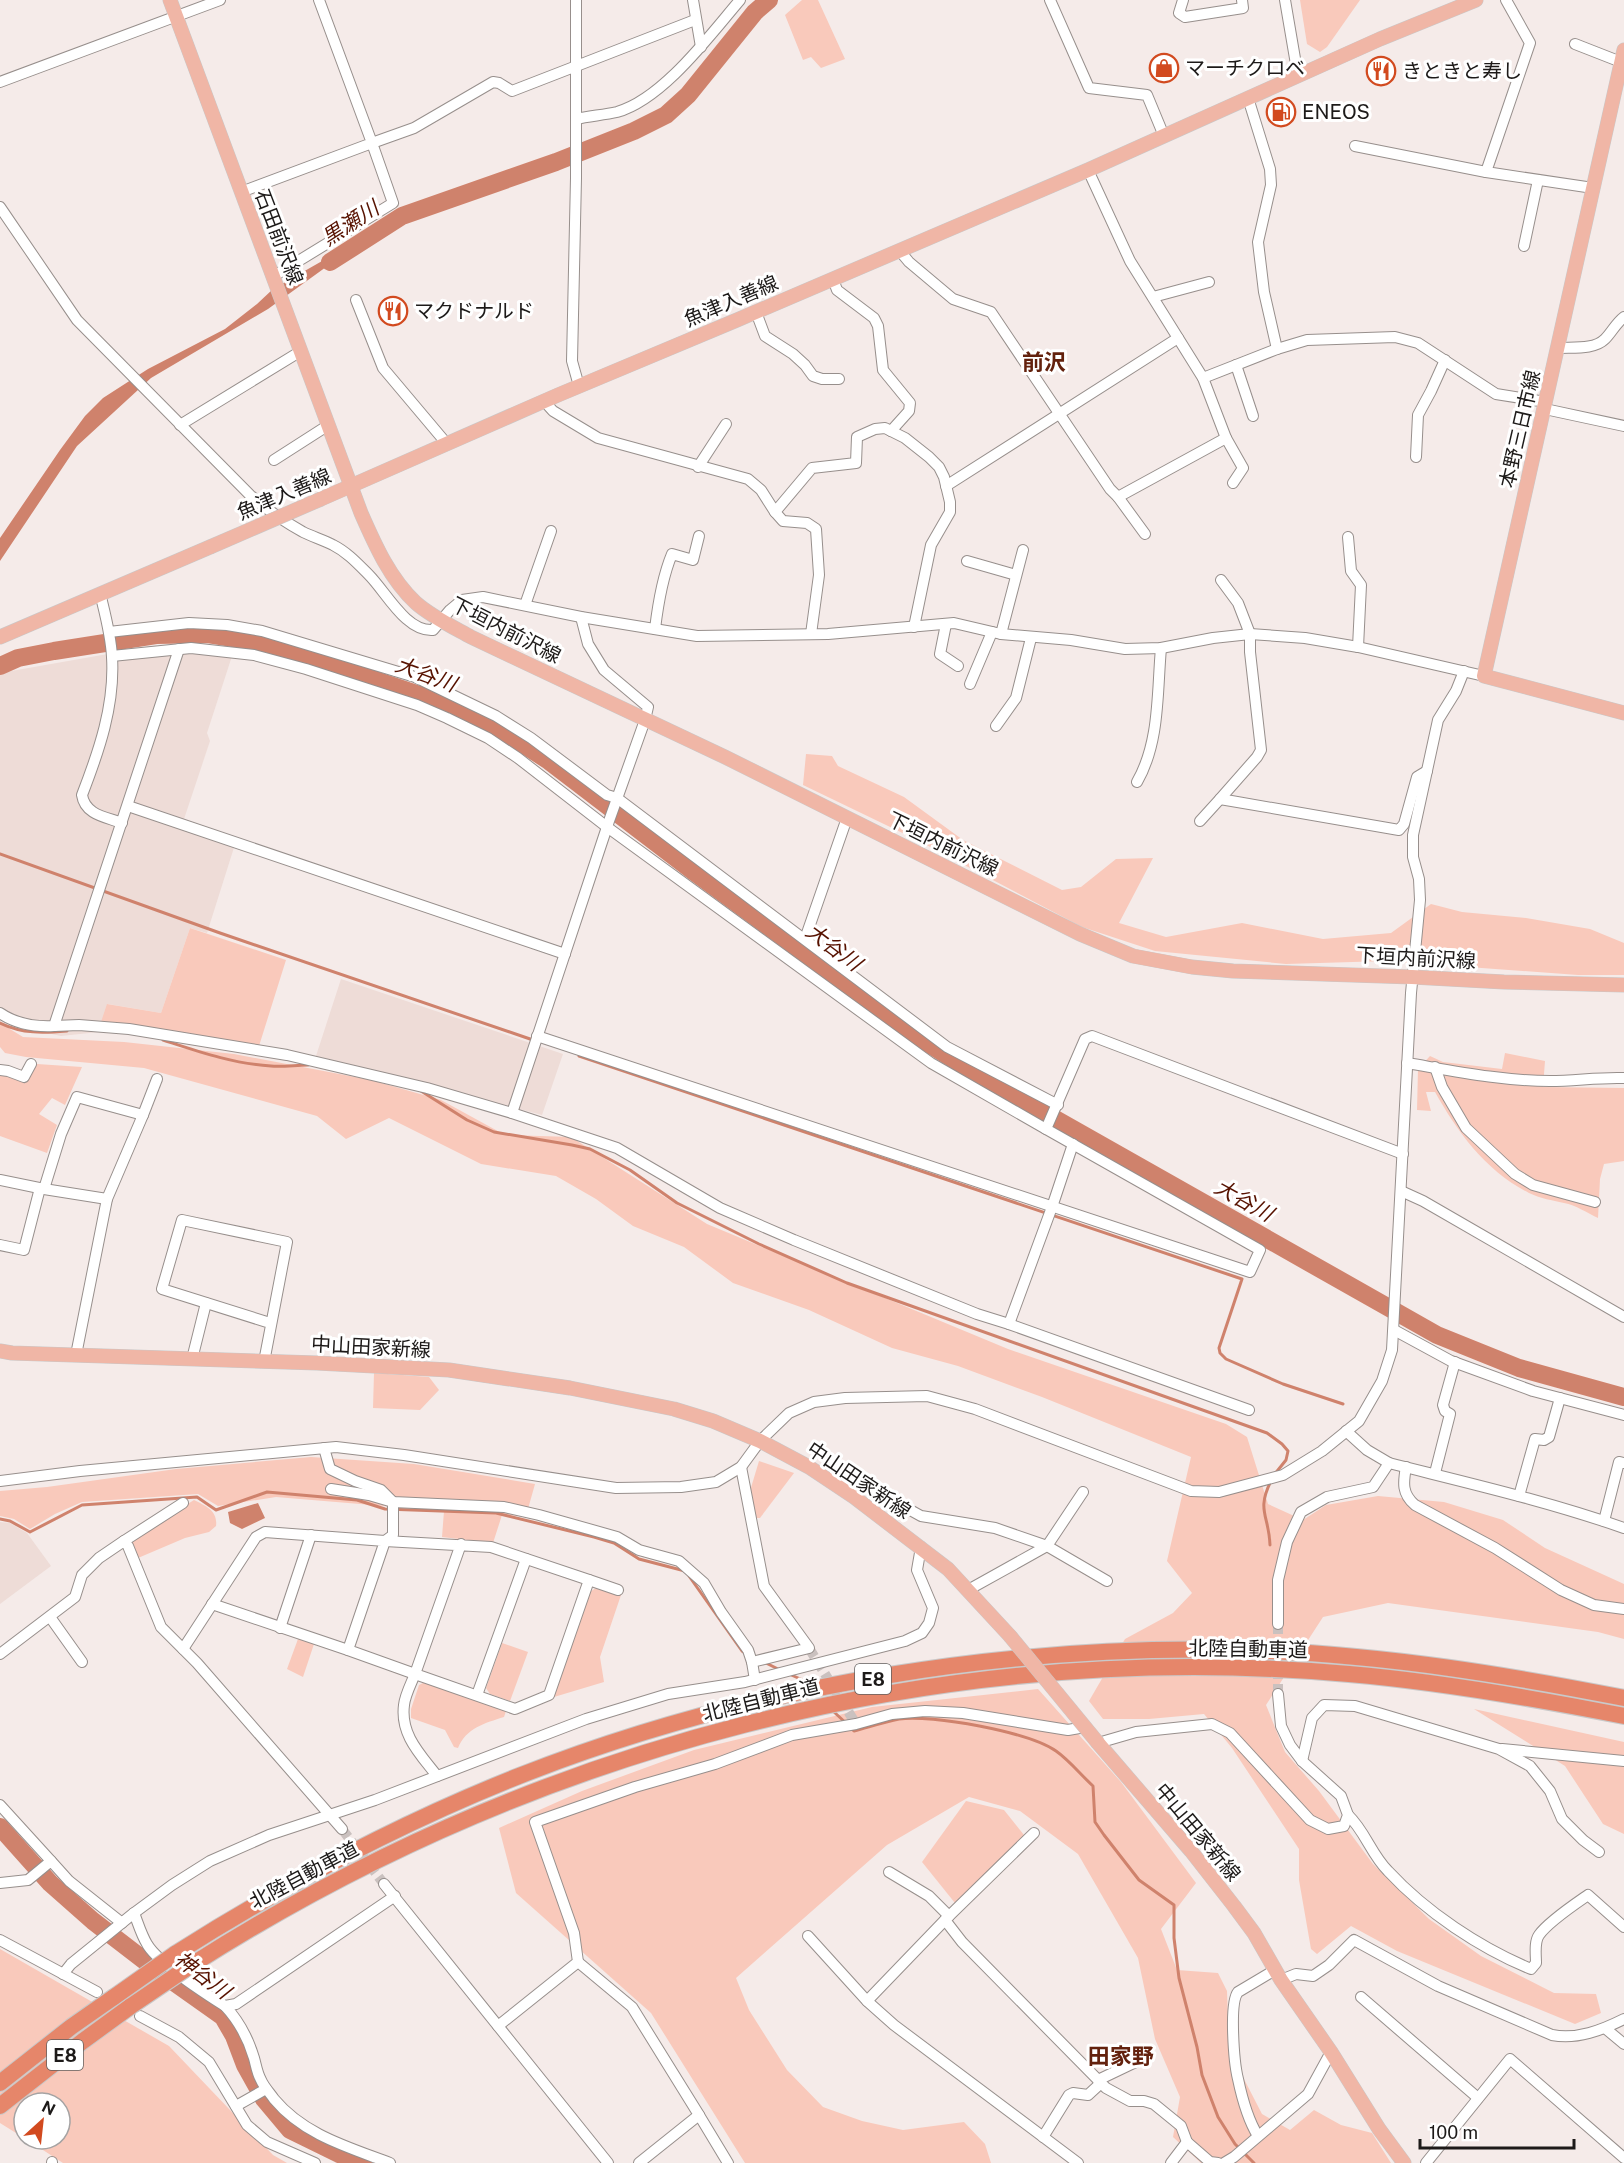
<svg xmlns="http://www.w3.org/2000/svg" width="1624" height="2163" font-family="'Public Sans','Noto Sans JP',sans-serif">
<rect width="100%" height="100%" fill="#f5ebe9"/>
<g fill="#eedcd7">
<path d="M193,651L232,656L207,733L210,741L184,819L237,838L207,933L190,928L161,1013L108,1004L99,1032L61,1036L23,1028L0,1016V673L119,652Z"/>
<path d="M341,979L563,1054L542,1115L316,1056Z"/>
<path d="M0,1522L10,1523L27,1533L51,1566L0,1604Z"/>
</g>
<g fill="#f9c9bb">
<path d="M802,0H818L845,59L821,68L811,57L803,60L785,15Z"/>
<path d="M1300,0H1360L1327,47L1320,52L1307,44Z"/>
<path d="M806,754L832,756L838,766L904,797L963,840L1062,890L1081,887L1116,859L1153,858L1119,923L1166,937L1242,923L1323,939L1391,933L1431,904L1462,912L1526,918L1590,929L1624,943V975H1578L1386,961L1286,964L1155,951L1082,927L915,839L803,785Z"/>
<path d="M190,928L286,960L259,1046L188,1033L101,1022L107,1004L161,1013Z"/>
<path d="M0,1023L23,1037L124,1042L234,1054L371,1080L441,1100L505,1135L571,1137L707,1224L1008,1349L1226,1424L1247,1437L1268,1504L1303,1520L1326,1505L1378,1496L1444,1502L1503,1520L1545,1548L1624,1584V1639L1598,1632L1388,1603L1323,1617L1266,1705L1285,1752L1319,1791L1373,1864L1429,1919L1481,1956L1554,1993L1596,1994L1601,2013L1575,2024L1397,1951L1351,1926L1317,1954L1311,1949L1299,1880V1849L1232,1748L1204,1714L1149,1719H1103L1089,1701L1125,1639L1173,1613L1192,1593L1167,1561L1191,1457L1042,1397L958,1366L892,1348L809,1310L733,1283L684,1247L633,1226L596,1199L556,1176L481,1164L389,1118L346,1139L317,1116L144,1068L26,1057L5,1053L0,1047Z"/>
<path d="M1505,1053L1545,1061L1543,1087L1624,1088V1161L1604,1164L1600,1179L1598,1218C1587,1213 1576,1205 1564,1203C1551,1200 1542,1199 1529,1193C1486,1171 1458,1133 1435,1092H1426L1431,1111L1417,1110L1418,1069L1430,1056L1443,1062L1502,1069Z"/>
<path d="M37,1064L82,1067L65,1105L52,1098L39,1114L57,1125L47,1153L0,1136V1074L27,1082Z"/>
<path d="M374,1373L429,1377L439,1390L420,1410L373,1408Z"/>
<path d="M311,1457L414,1464L535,1484L526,1516L502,1515L493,1543L442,1537L444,1511L276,1497L218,1506L198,1494L82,1502L55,1514L30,1529L14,1519L0,1516V1491L47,1487L176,1469Z"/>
<path d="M759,1461L794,1473L760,1518H754L750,1491Z"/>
<path d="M194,1500C206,1506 218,1511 216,1526L209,1532L185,1538L138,1558L131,1540Z"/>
<path d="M597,1587L621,1595L600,1657L604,1682L554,1697L590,1592Z"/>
<path d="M298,1639L314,1644L303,1677L287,1669Z"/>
<path d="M502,1643L528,1652L510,1701L490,1694L486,1688Z"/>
<path d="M425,1682L506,1711L504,1717C485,1723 466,1728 458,1748L454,1747L445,1730L411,1718V1709L419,1685Z"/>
<path d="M1038,1689L1121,1782L1196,1883L1161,1929L1177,1970L1218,1973L1227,1991L1229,2050L1262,2114L1290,2130L1314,2110L1341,2125L1372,2133L1391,2163H1201L1173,2137L1180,2097L1155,2039L1138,1958L1078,1854L1020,1811L969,1797L887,1845L736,1978L749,2010L787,2070L823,2107L862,2121L903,2130L964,2122L985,2144L991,2163H745L651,2013L516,1893L499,1828L582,1791L694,1750L872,1707Z"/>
<path d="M1474,1709L1624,1742V1834L1603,1824L1565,1766Z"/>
<path d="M966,1801L1004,1810L1024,1835L1022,1840L955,1903L922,1862Z"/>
<path d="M0,1949L169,2046L273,2155L287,2163H63L26,2139H60V2103H24V2138L0,2123Z"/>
</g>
<g fill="#cf826c">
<path d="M380,228L268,309L151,378L77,446L0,561V538L60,450L85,416L103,398L148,369L225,329L257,304L273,289Z"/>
<path d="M258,1503L265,1518L242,1529L230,1523L228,1512Z"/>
</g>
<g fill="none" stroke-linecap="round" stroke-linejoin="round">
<g stroke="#cf826c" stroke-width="3">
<path d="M0,854L220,933L533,1040"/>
<path d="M0,1023C23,1034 43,1033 67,1031"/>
<path d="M163,1040C197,1051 234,1064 271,1066C283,1067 296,1065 308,1065"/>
<path d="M579,1056C800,1132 1022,1203 1242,1279L1219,1348L1220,1353L1226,1359L1283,1384L1343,1404"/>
<path d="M421,1091L467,1120L494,1132L572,1145L590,1149L630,1170L677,1203L759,1244L847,1283L1267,1433L1282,1444L1288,1451L1286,1460L1274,1475"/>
<path d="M0,1519L10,1521L30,1532L82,1505L197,1497L216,1510L267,1492L357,1500L385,1509L496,1513L594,1537L614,1543L639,1559L685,1571"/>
<path d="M1270,1545C1269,1515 1256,1511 1271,1481"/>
<path d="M689,1576L742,1651L745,1653"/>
<path d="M764,1662L780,1670"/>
<path d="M789,1674L805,1681L808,1686"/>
<path d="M834,1712L847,1724"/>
<path d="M851,1728L854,1731C869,1727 884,1722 899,1719C931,1714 1029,1732 1056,1751C1069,1760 1081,1775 1093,1786L1095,1822L1104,1835L1139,1880L1174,1905V1938L1179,1978L1197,2047L1202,2075L1218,2117L1235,2144L1254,2163"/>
</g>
<g stroke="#cf826c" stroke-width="18">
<path d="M330,262L402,216L556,162L634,131L666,115L688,95L755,12L769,0"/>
<path d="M0,666L18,658L54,651L156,635L208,634L269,644L446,704L503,731L549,761L693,871L918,1037L981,1077L1437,1335L1519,1368L1624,1397"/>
<path d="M0,1827L50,1883L93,1921L158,1971L223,2017L234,2036L245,2065L264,2099L290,2130L339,2154L363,2163"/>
</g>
<g stroke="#cac1bf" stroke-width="10" stroke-dasharray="10 5" stroke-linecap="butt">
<path d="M1278,1624V1694"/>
<path d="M809,1648L856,1724"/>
<path d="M342,1829L384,1884"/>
</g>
<g stroke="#978f8c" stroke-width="12">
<g id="minor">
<path d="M576,0V178L572,361L579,386"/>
<path d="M693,0L701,47"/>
<path d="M1050,0L1089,88L1147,95L1164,136"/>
<path d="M1183,0L1179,13L1185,17L1243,8L1242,0"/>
<path d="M1285,0L1298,76"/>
<path d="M1506,0L1530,43L1486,172L1593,188"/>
<path d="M1575,44L1621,62"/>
<path d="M0,82L220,0"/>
<path d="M1248,98L1270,169L1271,185L1258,242L1264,292L1277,349"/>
<path d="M576,119C589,116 604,115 617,112C663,99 710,35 740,0"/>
<path d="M1355,146L1486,172"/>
<path d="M1088,170L1130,261L1203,378L1226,438L1243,468L1233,483"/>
<path d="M241,192L372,143L319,0"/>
<path d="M0,207L77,320L250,495C266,509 285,522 303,532C313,537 324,540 333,545C347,552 358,564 369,575C386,592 406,632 433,630L450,610L462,600L483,597L581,617L697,636L828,634L954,623L1001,634L1071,640L1125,649L1161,648L1213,638L1250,634L1305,638L1358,647L1484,676"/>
<path d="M1524,246L1538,180"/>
<path d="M899,250L909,262L953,299L991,312L1110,489L1118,497L1226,438"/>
<path d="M274,276L393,203L372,143L414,128L493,82L499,83L512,91L695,20"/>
<path d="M833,279L837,290L874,318L878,326L883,370L910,403L909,411L891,431"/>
<path d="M1153,297L1209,282"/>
<path d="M356,300L383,368L447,444"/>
<path d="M756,312L765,336L793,354L805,365L813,376L822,379H839"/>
<path d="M1558,348C1573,347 1594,350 1605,339C1612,332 1616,323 1624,317"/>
<path d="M1236,365L1253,416"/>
<path d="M1203,378L1277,349L1307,340L1395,337L1418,343L1496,394L1546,402"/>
<path d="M544,401L553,411L598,438L748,479L761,490L775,512L812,468L856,463L857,437L875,429L885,428L905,438L929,457L939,467L944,477L950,502V512L931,545L914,627"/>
<path d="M1545,409L1624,426"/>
<path d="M180,425L301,351"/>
<path d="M1416,457L1418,415L1431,391L1445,360"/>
<path d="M274,460L327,426"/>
<path d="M698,467L726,424"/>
<path d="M946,486L1178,338"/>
<path d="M1118,497L1145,534"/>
<path d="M775,512L783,521L807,523L816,529L819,575L811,634"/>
<path d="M1348,537L1351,571L1361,585L1358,647"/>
<path d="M967,561L1016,575"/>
<path d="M1221,580L1238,603L1250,634V652L1261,750L1257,757L1220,799L1399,830L1404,824L1417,777L1427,771"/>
<path d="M100,593C105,614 111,635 112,657C115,705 99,751 82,795C85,815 106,817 122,823"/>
<path d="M525,605L551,531"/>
<path d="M946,624L940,654L958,666"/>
<path d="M655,629C658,604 662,578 672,554L693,560L699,536"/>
<path d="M109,632L189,623L227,625L262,631L415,677L496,716L531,738L607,795L617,798L947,1047L1058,1105"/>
<path d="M1001,634L1023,550"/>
<path d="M112,656L191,648L254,655L306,669L417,705L447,718L488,738L518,758L607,827L931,1063L1046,1129"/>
<path d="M970,684L992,632"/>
<path d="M996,726L1016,698L1031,638"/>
<path d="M1137,782C1160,742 1157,692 1161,648"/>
<path d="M128,806L565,954"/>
<path d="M1200,821L1220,799"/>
<path d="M805,939L847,818"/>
<path d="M0,1013C16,1024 35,1027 54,1026L179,649"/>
<path d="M54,1026L79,1025L129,1029L287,1055L427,1088L512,1113L617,1148L720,1208L794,1240L977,1314L1009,1324L1249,1410"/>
<path d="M537,1036L1250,1272L1260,1250L1046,1129L1085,1039L1092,1036L1403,1154"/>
<path d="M1407,1063C1454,1071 1502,1081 1550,1081C1575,1081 1599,1077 1624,1078"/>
<path d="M1435,1067L1442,1087L1466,1128L1515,1174L1533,1185L1595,1202"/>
<path d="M0,1070L8,1071L24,1077L31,1064"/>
<path d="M512,1113L609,821L645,720L648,707L604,670L588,644L581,617"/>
<path d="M143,1115L157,1079"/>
<path d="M0,1180L44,1189L61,1134L77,1097L143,1115L107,1199L76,1355"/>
<path d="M44,1189L107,1199"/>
<path d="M1401,1191L1423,1201L1624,1317"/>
<path d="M0,1245L24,1250L40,1188"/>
<path d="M1009,1324L1052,1207L1073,1144"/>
<path d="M1394,1330L1451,1361L1533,1391L1624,1415"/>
<path d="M192,1359L206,1303"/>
<path d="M264,1362L287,1242L182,1220L162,1289L270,1323"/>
<path d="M1346,1431L1367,1450L1389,1463"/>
<path d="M324,1448L330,1469L355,1481L381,1490L393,1502V1535L385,1541"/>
<path d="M741,1467L764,1586L809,1648L752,1662L755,1680"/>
<path d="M1406,1467C1403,1483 1402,1494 1415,1505L1495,1548L1561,1590L1594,1605L1624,1609"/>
<path d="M1435,1473L1450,1414L1445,1411L1443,1405L1455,1362"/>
<path d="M0,1481L80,1471L336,1447L404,1455L616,1488L681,1487L716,1482L741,1467L760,1441L789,1413L814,1402L845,1398L927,1396L975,1409L1191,1491L1219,1492L1283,1475L1322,1451L1359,1421L1382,1381L1392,1350L1411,993L1420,900L1419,879L1413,857V835L1438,720L1456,691L1464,671"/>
<path d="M830,1481L838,1470L921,1516L995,1528L1047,1546L1107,1581"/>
<path d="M331,1489L369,1495L393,1502L504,1507L539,1515L617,1537L639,1550L679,1561L704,1583L721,1612L748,1650L752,1662"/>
<path d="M1519,1496L1535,1439L1544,1440L1549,1437L1560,1398"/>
<path d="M1604,1521L1619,1462L1624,1463"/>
<path d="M124,1541L183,1503"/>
<path d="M385,1541L491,1547L589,1580L549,1695L515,1709L415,1674L461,1544"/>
<path d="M589,1580L618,1590"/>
<path d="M968,1590L1047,1546L1083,1492"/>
<path d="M212,1604L348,1650"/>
<path d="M50,1617L82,1662"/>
<path d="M1278,1624V1580L1287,1542L1301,1512L1327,1497L1373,1487L1389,1463C1468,1483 1547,1501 1624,1528"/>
<path d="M280,1628L311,1535"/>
<path d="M183,1649L256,1537L265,1532L385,1541L348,1650L415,1674C411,1684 405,1695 404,1705C400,1735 421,1755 437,1776"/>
<path d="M0,1654L75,1597L82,1575L99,1558L124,1541L128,1546L161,1627L197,1663L342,1829"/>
<path d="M477,1695L526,1559"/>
<path d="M1098,1743L1136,1732L1212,1724L1230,1733L1310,1820L1328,1829L1344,1826L1348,1815L1341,1796L1302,1761L1290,1745L1281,1726L1278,1694"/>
<path d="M1502,1749L1624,1761"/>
<path d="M1302,1761L1312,1718L1324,1705L1355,1706L1499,1749L1530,1766L1550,1791L1562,1819L1583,1840L1599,1852"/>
<path d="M0,1805L51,1861"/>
<path d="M1348,1815C1365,1831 1371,1854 1388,1871C1426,1912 1480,1948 1531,1969L1536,1963C1536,1955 1534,1942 1539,1935C1548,1922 1575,1904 1588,1895L1624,1927"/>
<path d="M1034,1833L945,1920L867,2001L894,2025L1078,2163"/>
<path d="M889,1872L929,1896L949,1916"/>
<path d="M0,1883L28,1880L51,1861L69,1881L122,1923"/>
<path d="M384,1884L608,2163"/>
<path d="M134,1913C138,1923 141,1934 147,1944C157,1962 206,1994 225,2006L236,2004L395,1896"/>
<path d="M945,1920L962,1942L1106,2088L1130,2101H1144L1154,2104L1181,2126L1187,2142"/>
<path d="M808,1936L867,2001"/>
<path d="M0,1940L97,1992"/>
<path d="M578,1962L632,2007L699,2115L639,2163"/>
<path d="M63,1974L71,1964L134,1913L172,1885L210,1861L269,1835L375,1800L586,1719L668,1694L745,1682L905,1641L922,1633L929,1623L933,1608L917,1570L921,1547"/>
<path d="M1281,1980L1296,1974L1313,1976L1329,1965L1354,1940L1438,1986L1552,2035C1577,2040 1602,2030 1624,2019"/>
<path d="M1361,1997L1478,2098"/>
<path d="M225,2006C239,2021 248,2038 254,2058C256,2065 257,2073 261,2080C264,2087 270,2093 274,2099C304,2135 348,2147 390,2163"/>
<path d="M140,2016L179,2037L209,2062L247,2125L267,2142L315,2163"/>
<path d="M498,2026L578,1962L574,1933L535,1822L635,1787L715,1764L792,1735L856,1724L892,1714L925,1711L963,1713L1068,1730L1085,1727"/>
<path d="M1606,2029L1624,2044"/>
<path d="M1098,2080L1144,2058"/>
<path d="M236,2106L266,2089"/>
<path d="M699,2115L728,2163"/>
<path d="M1258,2136C1248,2120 1242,2098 1238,2079C1234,2063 1229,2003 1238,1992L1275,1970"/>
<path d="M1043,2137L1069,2095L1073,2093L1088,2095L1101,2083"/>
<path d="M52,2162V2163"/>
<path d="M1171,2163L1187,2142L1210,2162L1218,2163"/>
<path d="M1224,2163L1234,2157L1308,2094L1331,2052"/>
<path d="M1426,2163L1510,2059L1624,2158"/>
</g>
</g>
<g stroke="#c9c8c8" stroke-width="15">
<g id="major">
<path d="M170,0L361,513C375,545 390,579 416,603C432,617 453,627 471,637L725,757L1080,934L1133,956L1192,967L1233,971L1412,977L1504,982L1624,985"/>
<path d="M1624,50L1484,676L1624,713"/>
<path d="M321,499L558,395L737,320L1088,170L1380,39L1476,0"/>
<path d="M0,637L210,547"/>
<path d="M0,1351L12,1353L317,1363L449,1370L570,1388L674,1409L713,1421L760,1441L809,1467L854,1497L948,1569L1010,1636"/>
<path d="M1098,1743L1191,1851L1234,1906L1254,1933L1281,1980L1331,2052L1379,2129L1404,2163"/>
</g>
</g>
<g stroke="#c9c8c8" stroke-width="18">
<g id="highway">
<path d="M175,1954C284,1885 398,1824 519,1776C752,1684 1020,1641 1270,1651C1390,1656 1507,1675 1624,1698"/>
<path d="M190,1966C532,1747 942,1638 1349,1674C1442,1682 1533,1698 1624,1716"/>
<path d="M0,2083L71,2027L114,1997"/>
<path d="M0,2106L83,2041L131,2006"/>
</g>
</g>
<use href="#minor" stroke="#fff" stroke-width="10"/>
<use href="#major" stroke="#f0b6a6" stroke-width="14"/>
<use href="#highway" stroke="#e6866a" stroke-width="16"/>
<g stroke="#c9c8c8" stroke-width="15" stroke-linecap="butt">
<g id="major-bridge">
<path d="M210,547L321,499"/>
<path d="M1010,1636L1098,1743"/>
</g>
</g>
<g stroke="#c9c8c8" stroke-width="18" stroke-linecap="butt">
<g id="highway-bridge">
<path d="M114,1997L175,1954"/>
<path d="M131,2006L190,1966"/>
</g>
</g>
<use href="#major-bridge" stroke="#f0b6a6" stroke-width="14"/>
<use href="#highway-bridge" stroke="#e6866a" stroke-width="16"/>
</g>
<defs>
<g id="shop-ring" transform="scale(1.5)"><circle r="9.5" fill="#fff" stroke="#d24a1f" stroke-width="1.5"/><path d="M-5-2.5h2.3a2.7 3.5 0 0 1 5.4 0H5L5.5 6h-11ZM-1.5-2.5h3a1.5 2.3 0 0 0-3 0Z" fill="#d24a1f"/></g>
<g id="restaurant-ring" transform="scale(1.5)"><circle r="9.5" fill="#fff" stroke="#d24a1f" stroke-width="1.5"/><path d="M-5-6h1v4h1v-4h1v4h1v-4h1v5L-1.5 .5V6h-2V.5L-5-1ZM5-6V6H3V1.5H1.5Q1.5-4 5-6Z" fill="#d24a1f"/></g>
<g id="fuel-ring" transform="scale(1.5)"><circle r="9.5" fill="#fff" stroke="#d24a1f" stroke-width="1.5"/><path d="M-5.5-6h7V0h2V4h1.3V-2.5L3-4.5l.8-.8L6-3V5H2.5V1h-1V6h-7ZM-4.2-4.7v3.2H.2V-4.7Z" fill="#d24a1f"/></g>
</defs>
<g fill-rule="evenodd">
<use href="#shop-ring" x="1164" y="68"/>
<use href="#restaurant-ring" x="1381" y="71"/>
<use href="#fuel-ring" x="1281" y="112"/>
<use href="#restaurant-ring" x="393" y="311"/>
</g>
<g text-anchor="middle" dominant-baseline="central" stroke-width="6" stroke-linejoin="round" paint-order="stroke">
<g fill="#fff" stroke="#615f5e" stroke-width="1.5">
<rect x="855" y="1664" width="36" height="30" rx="4.5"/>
<rect x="47" y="2040" width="36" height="30" rx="4.5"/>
</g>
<g font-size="18" font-weight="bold" fill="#1d1a19">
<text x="873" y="1679">E8</text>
<text x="65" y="2055">E8</text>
</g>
<g font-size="20" fill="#1d1a19" stroke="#fff" text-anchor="start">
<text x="1185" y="68">マーチクロベ</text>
<text x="1402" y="71">きときと寿し</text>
<text x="1302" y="112">ENEOS</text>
<text x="414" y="311">マクドナルド</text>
</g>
<g font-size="20" fill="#1d1a19" stroke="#fff">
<text transform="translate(279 237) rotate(69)">石田前沢線</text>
<text transform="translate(731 301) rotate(-23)">魚津入善線</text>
<text transform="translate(1520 429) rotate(-77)">本野三日市線</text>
<text transform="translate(284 494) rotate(-23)">魚津入善線</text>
<text transform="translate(506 630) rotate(27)">下垣内前沢線</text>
<text transform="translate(943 844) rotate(26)">下垣内前沢線</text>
<text transform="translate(1416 958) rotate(3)">下垣内前沢線</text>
<text transform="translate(371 1347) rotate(3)">中山田家新線</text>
<text transform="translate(859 1480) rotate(34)">中山田家新線</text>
<text transform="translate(1248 1649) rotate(1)">北陸自動車道</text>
<text transform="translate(761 1700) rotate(-14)">北陸自動車道</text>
<text transform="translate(1198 1832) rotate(50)">中山田家新線</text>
<text transform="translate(304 1875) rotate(-28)">北陸自動車道</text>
</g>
<g font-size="21" font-style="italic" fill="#571200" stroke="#fff">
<text transform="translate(350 223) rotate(-33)">黒瀬川</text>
<text transform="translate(426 674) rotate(20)">大谷川</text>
<text transform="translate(834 947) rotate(37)">大谷川</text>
<text transform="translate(1244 1200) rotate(29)">大谷川</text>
<text transform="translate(203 1975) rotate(37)">神谷川</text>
</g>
<g font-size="22" font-weight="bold" fill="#63210d" stroke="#fff">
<text x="1044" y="362">前沢</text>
<text x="1121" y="2056">田家野</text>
</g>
</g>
<g transform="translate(42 2121) rotate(27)"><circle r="28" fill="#ffffff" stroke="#a5a3a3" stroke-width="1.5"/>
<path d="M0-4.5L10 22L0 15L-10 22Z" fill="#d24a1f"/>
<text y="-9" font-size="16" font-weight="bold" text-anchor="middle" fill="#1d1a19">N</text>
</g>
<path d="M1420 2139v9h154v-9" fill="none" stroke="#1d1a19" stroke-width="3"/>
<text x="1429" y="2139" font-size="18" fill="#1d1a19" stroke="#ffffff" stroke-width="4.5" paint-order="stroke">100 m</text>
</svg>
